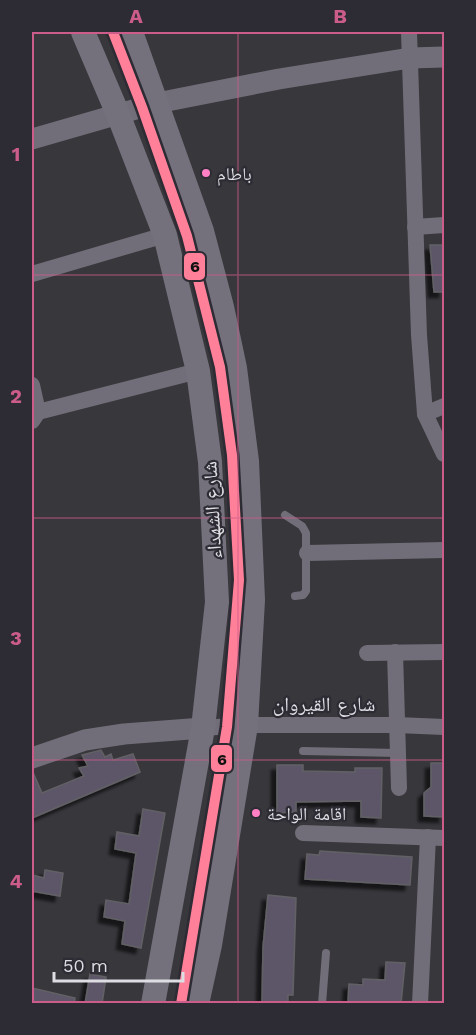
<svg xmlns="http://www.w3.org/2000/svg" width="476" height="1035" font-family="'Work Sans','Noto Naskh Arabic',sans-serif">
<defs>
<filter id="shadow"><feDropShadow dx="-5.5" dy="5.5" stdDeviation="1.5" flood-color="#0009"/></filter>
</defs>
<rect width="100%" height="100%" fill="#38373c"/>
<g fill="#5c5767" stroke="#626165" stroke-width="1.5" filter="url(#shadow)">
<path d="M430,245H444V292H434Z"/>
<path d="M101,750L105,757L111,754L113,760L133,754L140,772L32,818V770L42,793L84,776L79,768L88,766L82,755Z"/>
<path d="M431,763H444V817L424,816V793L431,787Z"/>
<path d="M277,765H303V771L355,772V768H382L381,818L361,817V801L296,802V812L277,813Z"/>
<path d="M143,809L165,813L141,948L122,944L125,921L104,917L106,900L129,904L136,853L115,849L117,832L139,836Z"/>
<path d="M320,851L412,857L410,885L305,879L307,854L319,855Z"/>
<path d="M45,870L63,873L60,896L32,891V875L44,878Z"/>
<path d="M268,895L296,898L293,995H288V1002H262L263,947Z"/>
<path d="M386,962L405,963L401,1004L348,1002L349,984L363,985V979L385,980Z"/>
<path d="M90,974L106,977L102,1004H85Z"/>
<path d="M32,988L75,998L74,1004H32Z"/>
</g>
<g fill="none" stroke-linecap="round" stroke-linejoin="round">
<g stroke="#726e79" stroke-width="8">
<path d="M285,515L302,526L306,533V591L303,595L295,596"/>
<path d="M303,751L398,753"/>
<path d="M322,1004L326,953"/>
</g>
<g stroke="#726e79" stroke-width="16">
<path d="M409,32L419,335L425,414L444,454"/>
<path d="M415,227L444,225"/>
<path d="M32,274L165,235"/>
<path d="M32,385L38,412"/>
<path d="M425,414L444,406"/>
<path d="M32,421L38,412L198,371"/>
<path d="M307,553L444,550"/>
<path d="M395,652L399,788"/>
<path d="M367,653L444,652"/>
<path d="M203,728L246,725H397L444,727"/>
<path d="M303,833L444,838"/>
<path d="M420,1004L428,837"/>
</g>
<g stroke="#726e79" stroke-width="21">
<path d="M32,139L157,103L279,79L410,58L444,57"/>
<path d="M32,758L85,740L124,734L203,728"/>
</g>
<g stroke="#74717d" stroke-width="24">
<path d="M83,32L118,114L165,235L198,371L210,462L217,602L203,728L153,1004"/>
<path d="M131,32L202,231L222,307L235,368L247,461L253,600L246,725L210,945L197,1004"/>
</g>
<g stroke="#2d2b34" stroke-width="15">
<path id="rail-1" d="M113,32L142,107L187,236L220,367L232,455L239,580L227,727L181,1004"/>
</g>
<use href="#rail-1" stroke="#ff8098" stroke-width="10"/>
</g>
<path fill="none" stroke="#cc5d8b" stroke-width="1.5" stroke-opacity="0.55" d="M238,32V1004M32,275H444M32,518H444M32,760H444"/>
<g fill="#ff80c5" stroke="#2d2b34" stroke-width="2">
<circle cx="206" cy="173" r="5"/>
<circle cx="256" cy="813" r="5"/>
</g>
<g text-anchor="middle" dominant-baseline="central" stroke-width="4.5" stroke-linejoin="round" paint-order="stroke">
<g font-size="18" fill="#dedde3" stroke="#2d2b34" text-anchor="start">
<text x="217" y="173">باطام</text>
<text x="267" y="813">اقامة الواحة</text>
</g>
<g font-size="20" fill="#dedde3" stroke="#2d2b34">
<text transform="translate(212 510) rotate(-93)">شارع الشهداء</text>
<text x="324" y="704">شارع القيروان</text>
</g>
</g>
<g stroke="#2d2b34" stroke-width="2">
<rect x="183" y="252" width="23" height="29" rx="6" fill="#ff8098"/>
<rect x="210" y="744" width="23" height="29" rx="6" fill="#ff8098"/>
</g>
<g font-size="16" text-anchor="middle" font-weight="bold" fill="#111">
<text x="195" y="272">6</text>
<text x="222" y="765">6</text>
</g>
<rect width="476" height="1035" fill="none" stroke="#2d2b34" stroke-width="66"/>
<path d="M54 972v9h129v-9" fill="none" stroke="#dedde3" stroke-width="3"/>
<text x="63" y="972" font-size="18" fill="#dedde3" stroke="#2d2b34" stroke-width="4.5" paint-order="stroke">50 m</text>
<rect x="33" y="33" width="410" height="969" fill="none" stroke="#cc5d8b" stroke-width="2"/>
<g font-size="20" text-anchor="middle" font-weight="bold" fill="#cc5d8b">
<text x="136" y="23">A</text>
<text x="340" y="23">B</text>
<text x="16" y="161">1</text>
<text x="16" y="403">2</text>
<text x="16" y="645">3</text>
<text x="16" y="888">4</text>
</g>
</svg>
